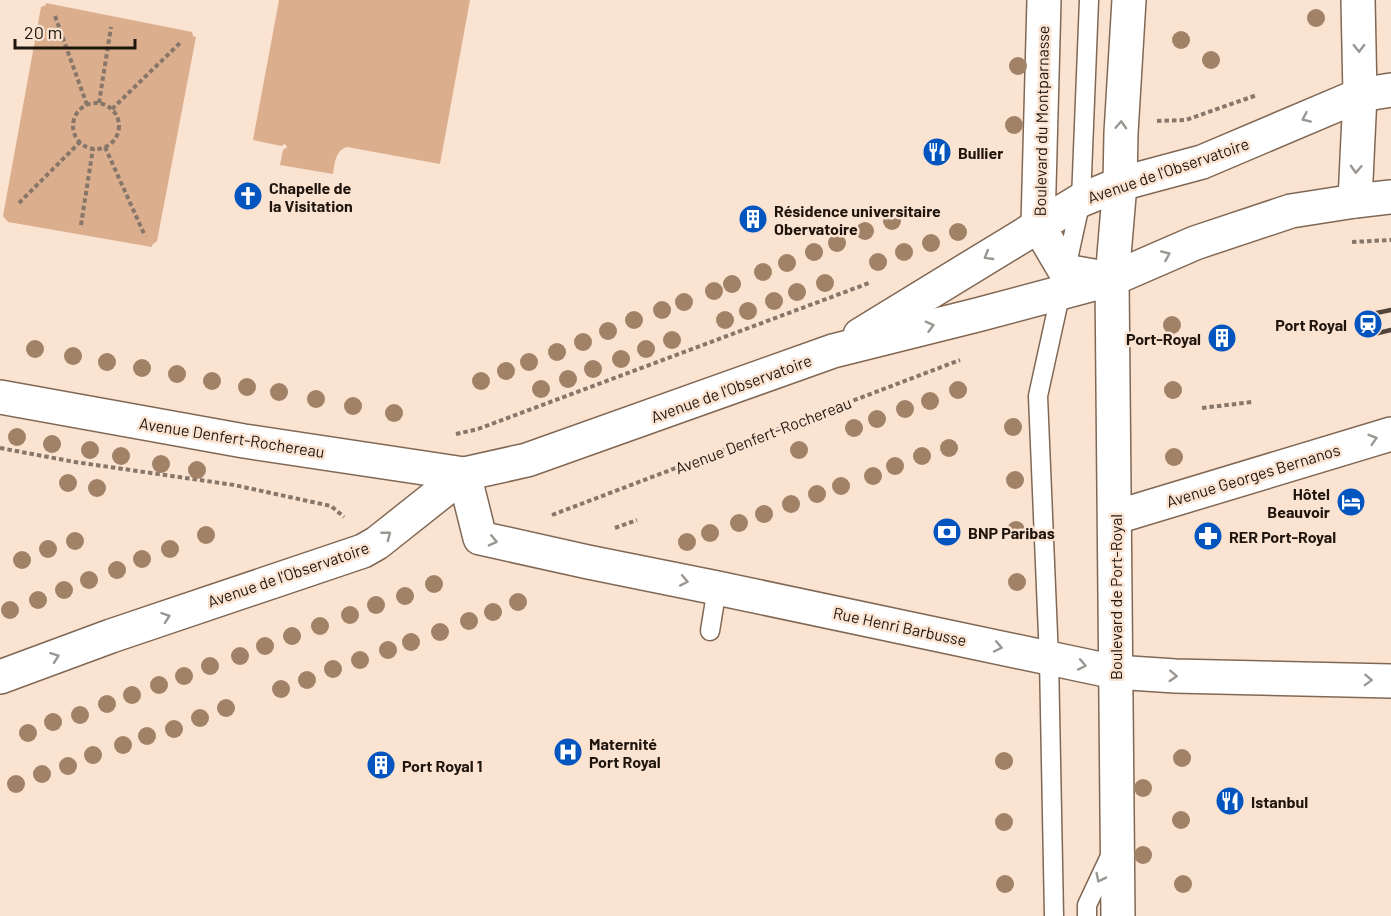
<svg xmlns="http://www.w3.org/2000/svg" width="1391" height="916" font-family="Barlow,sans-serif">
<rect width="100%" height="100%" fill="#fbe3d2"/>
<g fill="#dbae8d">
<path d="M279,0H470L440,164L347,147C335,151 335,163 333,174L280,165L283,150L287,147L285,144L281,146L253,140Z"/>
<path d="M46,3L192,32L193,36L196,37L157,241L152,245V247L8,222L3,216L41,7L46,5Z"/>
</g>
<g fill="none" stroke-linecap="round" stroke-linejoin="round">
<g stroke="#816854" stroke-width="21">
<g id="service">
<path d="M710,631L717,588"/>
<path d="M1054,916L1049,659L1038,396L1081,200L1089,0"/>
<path d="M1087,916V905L1111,854"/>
</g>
</g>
<g stroke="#816854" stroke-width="36">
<g id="minor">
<path d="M1355,201L1360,95L1358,0"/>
<path d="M1116,517L1391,434"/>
<path d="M0,677L111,636L363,551L377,543L464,474L480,538L588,562L717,588L1115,672L1175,676L1391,681"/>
</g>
</g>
<g stroke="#816854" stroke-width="36">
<path id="secondary" d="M1112,279L1118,916"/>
</g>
<g stroke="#816854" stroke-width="36">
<g id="primary">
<path d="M1044,0L1038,225L1065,271L1105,278"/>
<path d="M1112,279L1120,184L1121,133L1129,0"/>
<path d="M860,335L1081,200L1120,184L1202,162L1360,95L1391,90"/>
<path d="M0,397L244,441L464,474L527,460L833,351L977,315L1112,279L1195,243L1291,211L1355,201L1391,197"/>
</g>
</g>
<g stroke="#87776a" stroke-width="4" stroke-dasharray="4.5 3" stroke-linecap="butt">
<path d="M55,16L87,105"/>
<path d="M99,103L111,27"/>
<circle cx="96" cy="126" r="23"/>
<path d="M112,109L182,41"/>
<path d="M1157,121L1186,120L1257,95"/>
<path d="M105,147L145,236"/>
<path d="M19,203L80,142"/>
<path d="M81,225L93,148"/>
<path d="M1352,242L1391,240"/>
<path d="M1202,408L1252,402"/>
<path d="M456,434L478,429L869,283"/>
<path d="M0,448L75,462L234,485L331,506L344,517"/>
<path d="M552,515L960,360"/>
<path d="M615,528L637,520"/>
</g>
<use href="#service" stroke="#fff" stroke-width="18"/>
<use href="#minor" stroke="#fff" stroke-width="33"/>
<use href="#secondary" stroke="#fff" stroke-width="33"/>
<use href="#primary" stroke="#fff" stroke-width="33"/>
<g stroke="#52443a" stroke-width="4.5">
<path d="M1367,315L1391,310"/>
<path d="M1370,335L1391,330"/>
</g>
</g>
<g fill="#a18267">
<circle cx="1316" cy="18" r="9"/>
<circle cx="1181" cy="40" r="9"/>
<circle cx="1211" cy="60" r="9"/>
<circle cx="1018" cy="66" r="9"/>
<circle cx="1014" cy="125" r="9"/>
<circle cx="892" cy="221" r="9"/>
<circle cx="865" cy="231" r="9"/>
<circle cx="958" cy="232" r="9"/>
<circle cx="837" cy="243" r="9"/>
<circle cx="931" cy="243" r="9"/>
<circle cx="814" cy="252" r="9"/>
<circle cx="904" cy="252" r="9"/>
<circle cx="878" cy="262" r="9"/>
<circle cx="787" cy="263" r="9"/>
<circle cx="763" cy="272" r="9"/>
<circle cx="825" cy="283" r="9"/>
<circle cx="732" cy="284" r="9"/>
<circle cx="714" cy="291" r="9"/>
<circle cx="797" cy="292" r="9"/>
<circle cx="774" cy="301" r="9"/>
<circle cx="684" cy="302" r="9"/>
<circle cx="662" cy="310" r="9"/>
<circle cx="748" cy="311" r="9"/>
<circle cx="634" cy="320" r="9"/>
<circle cx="725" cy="320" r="9"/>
<circle cx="1172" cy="325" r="9"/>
<circle cx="608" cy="331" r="9"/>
<circle cx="672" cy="340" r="9"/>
<circle cx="583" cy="342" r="9"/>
<circle cx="35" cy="349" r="9"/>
<circle cx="646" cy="349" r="9"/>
<circle cx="557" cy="352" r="9"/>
<circle cx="73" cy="356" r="9"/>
<circle cx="621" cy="359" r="9"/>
<circle cx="107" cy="362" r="9"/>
<circle cx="529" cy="362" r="9"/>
<circle cx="142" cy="368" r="9"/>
<circle cx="593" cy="369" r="9"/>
<circle cx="506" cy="371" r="9"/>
<circle cx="177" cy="374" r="9"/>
<circle cx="568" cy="379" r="9"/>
<circle cx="212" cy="381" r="9"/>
<circle cx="481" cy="381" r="9"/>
<circle cx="247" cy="387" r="9"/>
<circle cx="541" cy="389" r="9"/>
<circle cx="958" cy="390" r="9"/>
<circle cx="1173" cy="390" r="9"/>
<circle cx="279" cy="392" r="9"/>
<circle cx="316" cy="399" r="9"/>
<circle cx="930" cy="401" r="9"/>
<circle cx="353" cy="406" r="9"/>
<circle cx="905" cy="409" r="9"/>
<circle cx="394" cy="413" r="9"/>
<circle cx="877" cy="419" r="9"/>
<circle cx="1013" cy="427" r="9"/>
<circle cx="854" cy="428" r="9"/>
<circle cx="17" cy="437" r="9"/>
<circle cx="52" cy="444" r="9"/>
<circle cx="949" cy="448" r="9"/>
<circle cx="90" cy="450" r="9"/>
<circle cx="799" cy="450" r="9"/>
<circle cx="121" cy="456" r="9"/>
<circle cx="922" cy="456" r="9"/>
<circle cx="1174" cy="457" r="9"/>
<circle cx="161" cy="464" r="9"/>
<circle cx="895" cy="466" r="9"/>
<circle cx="197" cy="470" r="9"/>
<circle cx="873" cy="476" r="9"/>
<circle cx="1015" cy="480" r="9"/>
<circle cx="68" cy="483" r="9"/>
<circle cx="841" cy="486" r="9"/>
<circle cx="97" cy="488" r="9"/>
<circle cx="817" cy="494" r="9"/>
<circle cx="791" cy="504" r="9"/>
<circle cx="764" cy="514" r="9"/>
<circle cx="739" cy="523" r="9"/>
<circle cx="1016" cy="530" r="9"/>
<circle cx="710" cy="533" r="9"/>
<circle cx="206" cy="535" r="9"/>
<circle cx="75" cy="541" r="9"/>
<circle cx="687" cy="542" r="9"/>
<circle cx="48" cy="549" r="9"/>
<circle cx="170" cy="549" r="9"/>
<circle cx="142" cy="559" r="9"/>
<circle cx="22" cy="560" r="9"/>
<circle cx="117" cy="570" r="9"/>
<circle cx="89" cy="580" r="9"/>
<circle cx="1017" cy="582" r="9"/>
<circle cx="434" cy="584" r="9"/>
<circle cx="64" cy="590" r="9"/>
<circle cx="405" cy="596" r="9"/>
<circle cx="38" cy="600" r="9"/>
<circle cx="518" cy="602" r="9"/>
<circle cx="376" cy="605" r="9"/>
<circle cx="10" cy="610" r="9"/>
<circle cx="493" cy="612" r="9"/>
<circle cx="350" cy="615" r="9"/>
<circle cx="469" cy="621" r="9"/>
<circle cx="320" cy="626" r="9"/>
<circle cx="440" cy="632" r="9"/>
<circle cx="292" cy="636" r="9"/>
<circle cx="411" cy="642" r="9"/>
<circle cx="265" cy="646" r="9"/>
<circle cx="388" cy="650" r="9"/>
<circle cx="240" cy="656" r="9"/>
<circle cx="360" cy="660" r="9"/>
<circle cx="210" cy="666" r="9"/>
<circle cx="333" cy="669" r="9"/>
<circle cx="184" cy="676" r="9"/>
<circle cx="307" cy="680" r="9"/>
<circle cx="159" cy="685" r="9"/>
<circle cx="281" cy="689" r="9"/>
<circle cx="132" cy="695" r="9"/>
<circle cx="107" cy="704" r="9"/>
<circle cx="226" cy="708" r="9"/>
<circle cx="80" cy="715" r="9"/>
<circle cx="200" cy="718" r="9"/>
<circle cx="53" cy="722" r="9"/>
<circle cx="174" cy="729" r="9"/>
<circle cx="28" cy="733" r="9"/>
<circle cx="147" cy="736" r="9"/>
<circle cx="123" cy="745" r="9"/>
<circle cx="93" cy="755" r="9"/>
<circle cx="1182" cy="758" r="9"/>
<circle cx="1004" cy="761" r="9"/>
<circle cx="68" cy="766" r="9"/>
<circle cx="42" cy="774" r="9"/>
<circle cx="16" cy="784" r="9"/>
<circle cx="1143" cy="788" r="9"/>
<circle cx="1181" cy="820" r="9"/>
<circle cx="1004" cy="822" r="9"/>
<circle cx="1143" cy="855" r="9"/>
<circle cx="1005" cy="884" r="9"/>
<circle cx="1183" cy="884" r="9"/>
</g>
<defs><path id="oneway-chevron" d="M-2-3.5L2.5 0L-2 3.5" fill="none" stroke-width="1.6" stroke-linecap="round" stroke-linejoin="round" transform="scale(1.5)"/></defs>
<g stroke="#9a9692">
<use href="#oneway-chevron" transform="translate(1359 48) rotate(89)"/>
<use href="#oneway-chevron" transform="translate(1306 118) rotate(156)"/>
<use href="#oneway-chevron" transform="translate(1121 125) rotate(-87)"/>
<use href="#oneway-chevron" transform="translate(1356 169) rotate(93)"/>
<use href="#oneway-chevron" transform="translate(1166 255) rotate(-24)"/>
<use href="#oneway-chevron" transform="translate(988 256) rotate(149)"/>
<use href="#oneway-chevron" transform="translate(930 326) rotate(-15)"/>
<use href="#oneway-chevron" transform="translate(1373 439) rotate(-17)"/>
<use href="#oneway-chevron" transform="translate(387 535) rotate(-38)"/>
<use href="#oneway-chevron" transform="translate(493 541) rotate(13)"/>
<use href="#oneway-chevron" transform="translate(684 581) rotate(11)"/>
<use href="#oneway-chevron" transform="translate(166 617) rotate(-19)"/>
<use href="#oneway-chevron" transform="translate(998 647) rotate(12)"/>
<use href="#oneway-chevron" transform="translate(55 657) rotate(-20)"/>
<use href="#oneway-chevron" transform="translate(1082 665) rotate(11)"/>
<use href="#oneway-chevron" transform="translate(1173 676) rotate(3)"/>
<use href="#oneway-chevron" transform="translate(1368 680) rotate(2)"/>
<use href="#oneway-chevron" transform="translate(1100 878) rotate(116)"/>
</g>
<defs>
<g id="restaurant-disc" transform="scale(1.5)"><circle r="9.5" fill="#0255bf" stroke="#fbe3d2"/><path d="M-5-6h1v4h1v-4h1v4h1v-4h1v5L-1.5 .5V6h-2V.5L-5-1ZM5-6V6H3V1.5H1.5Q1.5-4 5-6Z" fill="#fff"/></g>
<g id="church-disc" transform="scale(1.5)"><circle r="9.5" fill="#0255bf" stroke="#fbe3d2"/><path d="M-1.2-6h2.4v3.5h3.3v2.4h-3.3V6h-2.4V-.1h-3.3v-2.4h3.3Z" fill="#fff"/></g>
<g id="building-disc" transform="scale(1.5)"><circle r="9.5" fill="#0255bf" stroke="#fbe3d2"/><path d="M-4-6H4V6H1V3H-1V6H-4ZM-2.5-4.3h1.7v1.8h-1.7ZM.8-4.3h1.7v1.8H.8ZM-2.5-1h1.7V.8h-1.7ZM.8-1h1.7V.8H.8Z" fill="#fff"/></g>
<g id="station-disc" transform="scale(1.5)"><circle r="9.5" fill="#0255bf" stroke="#fbe3d2"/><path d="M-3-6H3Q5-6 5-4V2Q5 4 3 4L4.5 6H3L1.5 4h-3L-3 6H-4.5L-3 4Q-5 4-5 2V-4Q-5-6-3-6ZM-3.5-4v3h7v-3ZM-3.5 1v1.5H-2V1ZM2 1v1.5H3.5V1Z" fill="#fff"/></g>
<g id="hotel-disc" transform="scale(1.5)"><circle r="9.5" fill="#0255bf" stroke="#fbe3d2"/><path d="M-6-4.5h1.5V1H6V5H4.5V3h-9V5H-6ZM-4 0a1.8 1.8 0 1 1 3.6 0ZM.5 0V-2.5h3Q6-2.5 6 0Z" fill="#fff"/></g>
<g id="bank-disc" transform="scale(1.5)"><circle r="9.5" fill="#0255bf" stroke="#fbe3d2"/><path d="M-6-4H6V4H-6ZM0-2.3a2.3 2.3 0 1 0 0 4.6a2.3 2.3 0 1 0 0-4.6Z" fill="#fff"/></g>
<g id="pharmacy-disc" transform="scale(1.5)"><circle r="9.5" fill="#0255bf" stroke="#fbe3d2"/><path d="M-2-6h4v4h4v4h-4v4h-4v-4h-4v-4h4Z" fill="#fff"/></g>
<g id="hospital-disc" transform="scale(1.5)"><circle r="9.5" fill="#0255bf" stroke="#fbe3d2"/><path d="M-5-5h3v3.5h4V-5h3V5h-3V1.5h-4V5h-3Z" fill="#fff"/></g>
</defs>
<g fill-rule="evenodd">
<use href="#restaurant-disc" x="937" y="152"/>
<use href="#church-disc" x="248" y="196"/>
<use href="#building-disc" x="753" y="219"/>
<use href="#station-disc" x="1368" y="324"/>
<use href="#building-disc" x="1222" y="338"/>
<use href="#hotel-disc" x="1351" y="502"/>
<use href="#bank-disc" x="947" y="532"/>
<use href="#pharmacy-disc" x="1208" y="536"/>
<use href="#hospital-disc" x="568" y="752"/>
<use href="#building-disc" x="381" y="765"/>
<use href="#restaurant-disc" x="1230" y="801"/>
</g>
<g text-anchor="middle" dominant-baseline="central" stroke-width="5" stroke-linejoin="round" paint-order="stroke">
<g font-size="16" fill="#1f150d" stroke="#fbe3d2">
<text transform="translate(1041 121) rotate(-89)">Boulevard du Montparnasse</text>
<text transform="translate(1168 170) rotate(-19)">Avenue de l'Observatoire</text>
<text transform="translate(731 388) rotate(-20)">Avenue de l'Observatoire</text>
<text transform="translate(763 435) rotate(-21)">Avenue Denfert-Rochereau</text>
<text transform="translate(232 437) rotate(9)">Avenue Denfert-Rochereau</text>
<text transform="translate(1253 475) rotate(-17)">Avenue Georges Bernanos</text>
<text transform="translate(288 574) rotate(-19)">Avenue de l'Observatoire</text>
<text transform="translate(1115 597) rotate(-90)">Boulevard de Port-Royal</text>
<text transform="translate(900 626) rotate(12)">Rue Henri Barbusse</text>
</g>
<g font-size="16" font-weight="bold" fill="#1f150d" stroke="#fbe3d2" text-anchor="start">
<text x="958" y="152">Bullier</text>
<text x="269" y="187">Chapelle de<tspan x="269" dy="18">la Visitation</tspan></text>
<text x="774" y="210">Résidence universitaire<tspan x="774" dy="18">Obervatoire</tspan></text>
<text x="1347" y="324" text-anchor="end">Port Royal</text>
<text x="1201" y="338" text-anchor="end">Port-Royal</text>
<text x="1330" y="493" text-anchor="end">Hôtel<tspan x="1330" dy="18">Beauvoir</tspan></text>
<text x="968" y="532">BNP Paribas</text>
<text x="1229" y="536">RER Port-Royal</text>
<text x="589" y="743">Maternité<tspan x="589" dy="18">Port Royal</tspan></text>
<text x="402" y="765">Port Royal 1</text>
<text x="1251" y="801">Istanbul</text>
</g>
</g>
<path d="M15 39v9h120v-9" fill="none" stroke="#1f150d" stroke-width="3"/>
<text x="24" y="39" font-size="18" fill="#1f150d" stroke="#fbe3d2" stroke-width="4.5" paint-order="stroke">20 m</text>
</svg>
